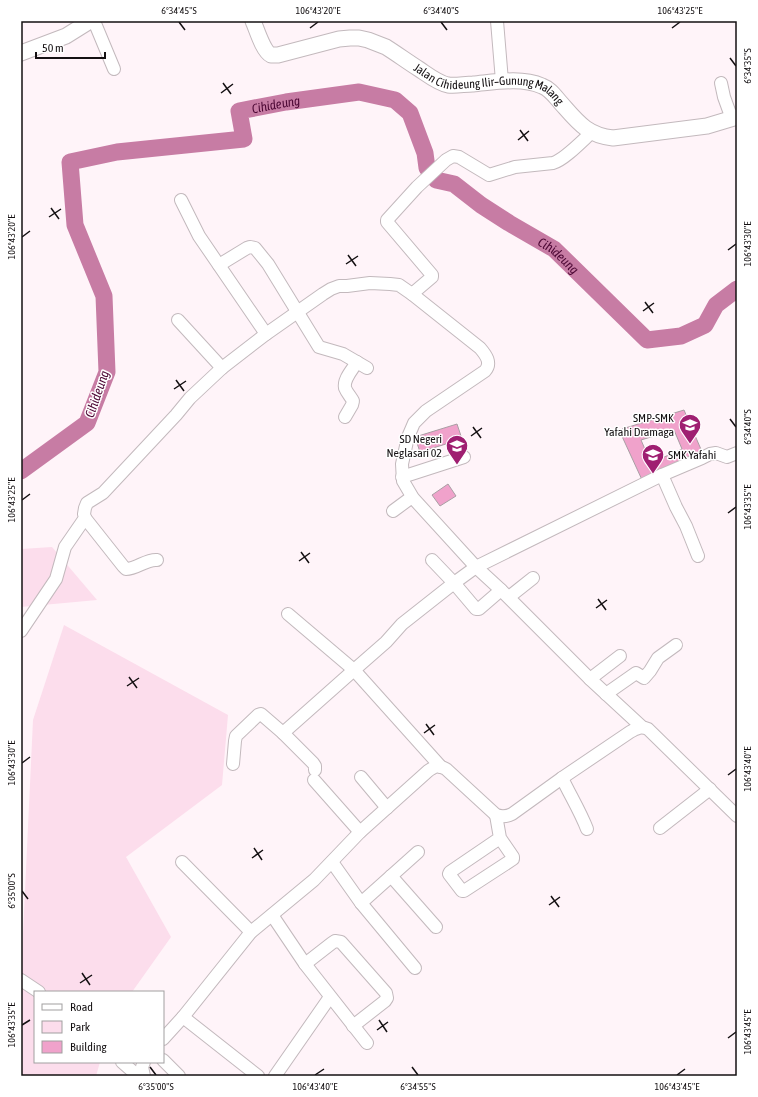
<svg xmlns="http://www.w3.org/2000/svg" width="758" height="1097" font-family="'Asap Condensed',sans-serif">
<rect width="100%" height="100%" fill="#fff4f9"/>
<g fill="#fcddec">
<path d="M52,547L97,600L21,607V549Z"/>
<path d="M64,625L228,715L222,785L126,857L171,937L132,992H35V1062H100L96,1076H21V955H22L33,720Z"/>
</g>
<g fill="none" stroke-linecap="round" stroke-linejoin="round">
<path stroke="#c77ca4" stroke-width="17" id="s1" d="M21,471L87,423L107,372L104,296L75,225L70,162L117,152L244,139L239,111L286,102L359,92L395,100L410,113L425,153L427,168L436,180L454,184L481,205L509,223L554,249L647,340L681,336L705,325L716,305L737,289"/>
</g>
<g fill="#f0a2cb" stroke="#a99fa4" fill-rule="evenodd">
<path d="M684,410L703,454L643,482L620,432L623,431L622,429ZM674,430L682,449L651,463L641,440Z"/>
<path d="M457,424L462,439L420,452L415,437Z"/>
<path d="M448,484L456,496L440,506L432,495Z"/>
</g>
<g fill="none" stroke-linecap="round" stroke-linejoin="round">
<g stroke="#c3b9bd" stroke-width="14">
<g id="minor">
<path d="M94,21L114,69"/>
<path d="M497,21L502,81"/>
<path d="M721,83L724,97L732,119"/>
<path d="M181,200L199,236L266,334"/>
<path d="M219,265L247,248L250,247L255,248L268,264L319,347L343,354L367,368"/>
<path d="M412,294L432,277V275L387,222V220L417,187L446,160L453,156L459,157L489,175L515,167L553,163C564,160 582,141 592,132"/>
<path d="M178,320L222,368"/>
<path d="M345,417L352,405L353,401C351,397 347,393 345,388C343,379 353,369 357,362"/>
<path d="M662,475L676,507L686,526L698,556"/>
<path d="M402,477L464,457"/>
<path d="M393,511L412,497"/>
<path d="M85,518L123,566L126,569C137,569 146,559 157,560"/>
<path d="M432,560L454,583L476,609H479L501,590"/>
<path d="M509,597L533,578"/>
<path d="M288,614L354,670L441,767"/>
<path d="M21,631L56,579L65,547L85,518L84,514L85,508L87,503L103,493L176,415L190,398L222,368L266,334L323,294L331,289L339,286H347L370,283L390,284L399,285L412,294L480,348C486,355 492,363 485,371L426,411L414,423L408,437L402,464L403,481L413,498L476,567L501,590L590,679L642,727"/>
<path d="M590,679L620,656"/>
<path d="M606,694L636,673L644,678L650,671L658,658L676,645"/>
<path d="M283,733L354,670L386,642L402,624L454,583L476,567L662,475L702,458L710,454L716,453L727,457L737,453"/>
<path d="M233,764L235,741L236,736L258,715L261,714L283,733L313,763L315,766V770"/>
<path d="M361,777L387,808"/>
<path d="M562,778C570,795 580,811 587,829"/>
<path d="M314,780L360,832"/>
<path d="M496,815L500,838L513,857V859L464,891H462L449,874L450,872L500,838"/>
<path d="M660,828L710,789"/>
<path d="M182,862L251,932"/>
<path d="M332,862L361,903L415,968"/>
<path d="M391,876L436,927"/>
<path d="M361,903L418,852"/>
<path d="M272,915L305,964L367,1043"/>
<path d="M305,964L332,943L335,941L341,942L386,993L387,998L385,1001L353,1026"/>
<path d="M21,980L39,992"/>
<path d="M183,1017L258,1076"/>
<path d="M163,1039L183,1017L251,932L314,880L360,832L428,771C435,766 438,765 446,769L496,815C502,817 506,817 512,814L562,778L630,732C637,728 641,726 648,729L737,816"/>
<path d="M163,1060L179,1076"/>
<path d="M122,1062L138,1076"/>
<path d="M144,1076L142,1067L144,1062"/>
<path d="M275,1076L330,997"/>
</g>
</g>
<g stroke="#c3b9bd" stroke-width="17">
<g id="major">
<path id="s2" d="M253,21C257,30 263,51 271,55C273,55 275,55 278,55L339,39L350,38H359L368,40L386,47C397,54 408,62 419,69C428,75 438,83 448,85C456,86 465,84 473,84C495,82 521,77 542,86C550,89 554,95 560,102C577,121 586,135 613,138L707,126L737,117"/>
<path d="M21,53L66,36L90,21"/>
</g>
</g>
<use href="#minor" stroke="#fff" stroke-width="12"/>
<use href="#major" stroke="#fff" stroke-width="15"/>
</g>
<path fill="none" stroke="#141012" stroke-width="1.5" d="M179,22L185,30M441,22L447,30M310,28L318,22M672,28L680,22M730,58L736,66M223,83L231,94M221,93L233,84M520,130L528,141M518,140L529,131M51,208L59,219M49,217L61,209M22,237L30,231M728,250L736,244M348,255L356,266M346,264L358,256M645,302L653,313M643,311L654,303M176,380L184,391M174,389L186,381M730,419L736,427M473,427L481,438M471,436L482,428M22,500L30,494M728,513L736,507M301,552L309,563M299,561L310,553M598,599L606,610M596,608L607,600M129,677L137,688M127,686L139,678M426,724L434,735M424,733L435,725M22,763L30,757M728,775L736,769M254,848L262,860M252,858L263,850M22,891L28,899M551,896L559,907M549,905L560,897M82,973L90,985M80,983L92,975M379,1020L387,1032M22,1025L30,1020M377,1030L388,1022M728,1038L736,1032M150,1067L156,1075M412,1067L418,1075M315,1075L324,1069M677,1075L685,1069"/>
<defs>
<g id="school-pin" transform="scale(1.15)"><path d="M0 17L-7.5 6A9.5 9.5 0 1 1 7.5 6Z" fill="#9f1f71" stroke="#fff"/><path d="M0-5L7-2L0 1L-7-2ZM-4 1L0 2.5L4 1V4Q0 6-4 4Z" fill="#fff"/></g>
</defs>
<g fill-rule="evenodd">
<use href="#school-pin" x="690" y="425"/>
<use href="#school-pin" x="457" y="446"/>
<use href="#school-pin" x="653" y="455"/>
</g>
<g text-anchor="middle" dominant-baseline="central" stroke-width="3" stroke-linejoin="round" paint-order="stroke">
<g font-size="12" fill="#141012" stroke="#fff">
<text stroke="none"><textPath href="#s2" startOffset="272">Jalan Cihideung Ilir–Gunung Malang</textPath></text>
</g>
<g font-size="12" fill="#141012" stroke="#fff" text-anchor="end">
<text x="674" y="418">SMP-SMK<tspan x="674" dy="14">Yafahi Dramaga</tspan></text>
<text x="442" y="439">SD Negeri<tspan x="442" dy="14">Neglasari 02</tspan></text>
<text x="668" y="455" text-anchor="start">SMK Yafahi</text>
</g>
<g font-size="13" font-style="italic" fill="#4d0835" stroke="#fff">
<text stroke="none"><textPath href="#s1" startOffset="594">Cihideung</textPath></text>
<text stroke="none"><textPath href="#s1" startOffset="953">Cihideung</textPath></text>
<text transform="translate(97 394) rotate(-71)">Cihideung</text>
</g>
</g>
<rect width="758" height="1097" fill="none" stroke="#ffffff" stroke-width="44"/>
<rect x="34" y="991" width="130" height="72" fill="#ffffff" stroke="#a19fa0"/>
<rect x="42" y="1004" width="20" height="6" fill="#ffffff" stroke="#a19fa0"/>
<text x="70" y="1011" font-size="12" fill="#141012">Road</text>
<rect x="42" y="1021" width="20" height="12" fill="#fcddec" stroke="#a19fa0"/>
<text x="70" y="1031" font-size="12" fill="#141012">Park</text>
<rect x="42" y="1041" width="20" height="12" fill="#f0a2cb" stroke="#a19fa0"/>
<text x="70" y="1051" font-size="12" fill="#141012">Building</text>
<path d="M36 52v6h69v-6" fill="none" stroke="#141012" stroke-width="2"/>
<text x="42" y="52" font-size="12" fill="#141012" stroke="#ffffff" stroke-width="3" paint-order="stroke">50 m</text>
<rect x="22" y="22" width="714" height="1053" fill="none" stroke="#141012" stroke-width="1.5"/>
<g font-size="10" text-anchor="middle" fill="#141012">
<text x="179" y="14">6°34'45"S</text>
<text x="318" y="14">106°43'20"E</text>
<text x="441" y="14">6°34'40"S</text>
<text x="680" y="14">106°43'25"E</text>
<text transform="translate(747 66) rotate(-90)" y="4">6°34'35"S</text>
<text transform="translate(11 237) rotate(-90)" y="4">106°43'20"E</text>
<text transform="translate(747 244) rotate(-90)" y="4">106°43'30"E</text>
<text transform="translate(747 427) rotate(-90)" y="4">6°34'40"S</text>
<text transform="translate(11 500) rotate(-90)" y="4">106°43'25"E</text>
<text transform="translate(747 507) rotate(-90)" y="4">106°43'35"E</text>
<text transform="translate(11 763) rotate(-90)" y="4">106°43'30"E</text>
<text transform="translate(747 769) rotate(-90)" y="4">106°43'40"E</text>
<text transform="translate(11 891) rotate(-90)" y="4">6°35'00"S</text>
<text transform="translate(11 1025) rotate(-90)" y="4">106°43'35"E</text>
<text transform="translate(747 1032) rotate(-90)" y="4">106°43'45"E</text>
<text x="156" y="1090">6°35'00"S</text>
<text x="315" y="1090">106°43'40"E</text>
<text x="418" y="1090">6°34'55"S</text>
<text x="677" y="1090">106°43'45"E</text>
</g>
</svg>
